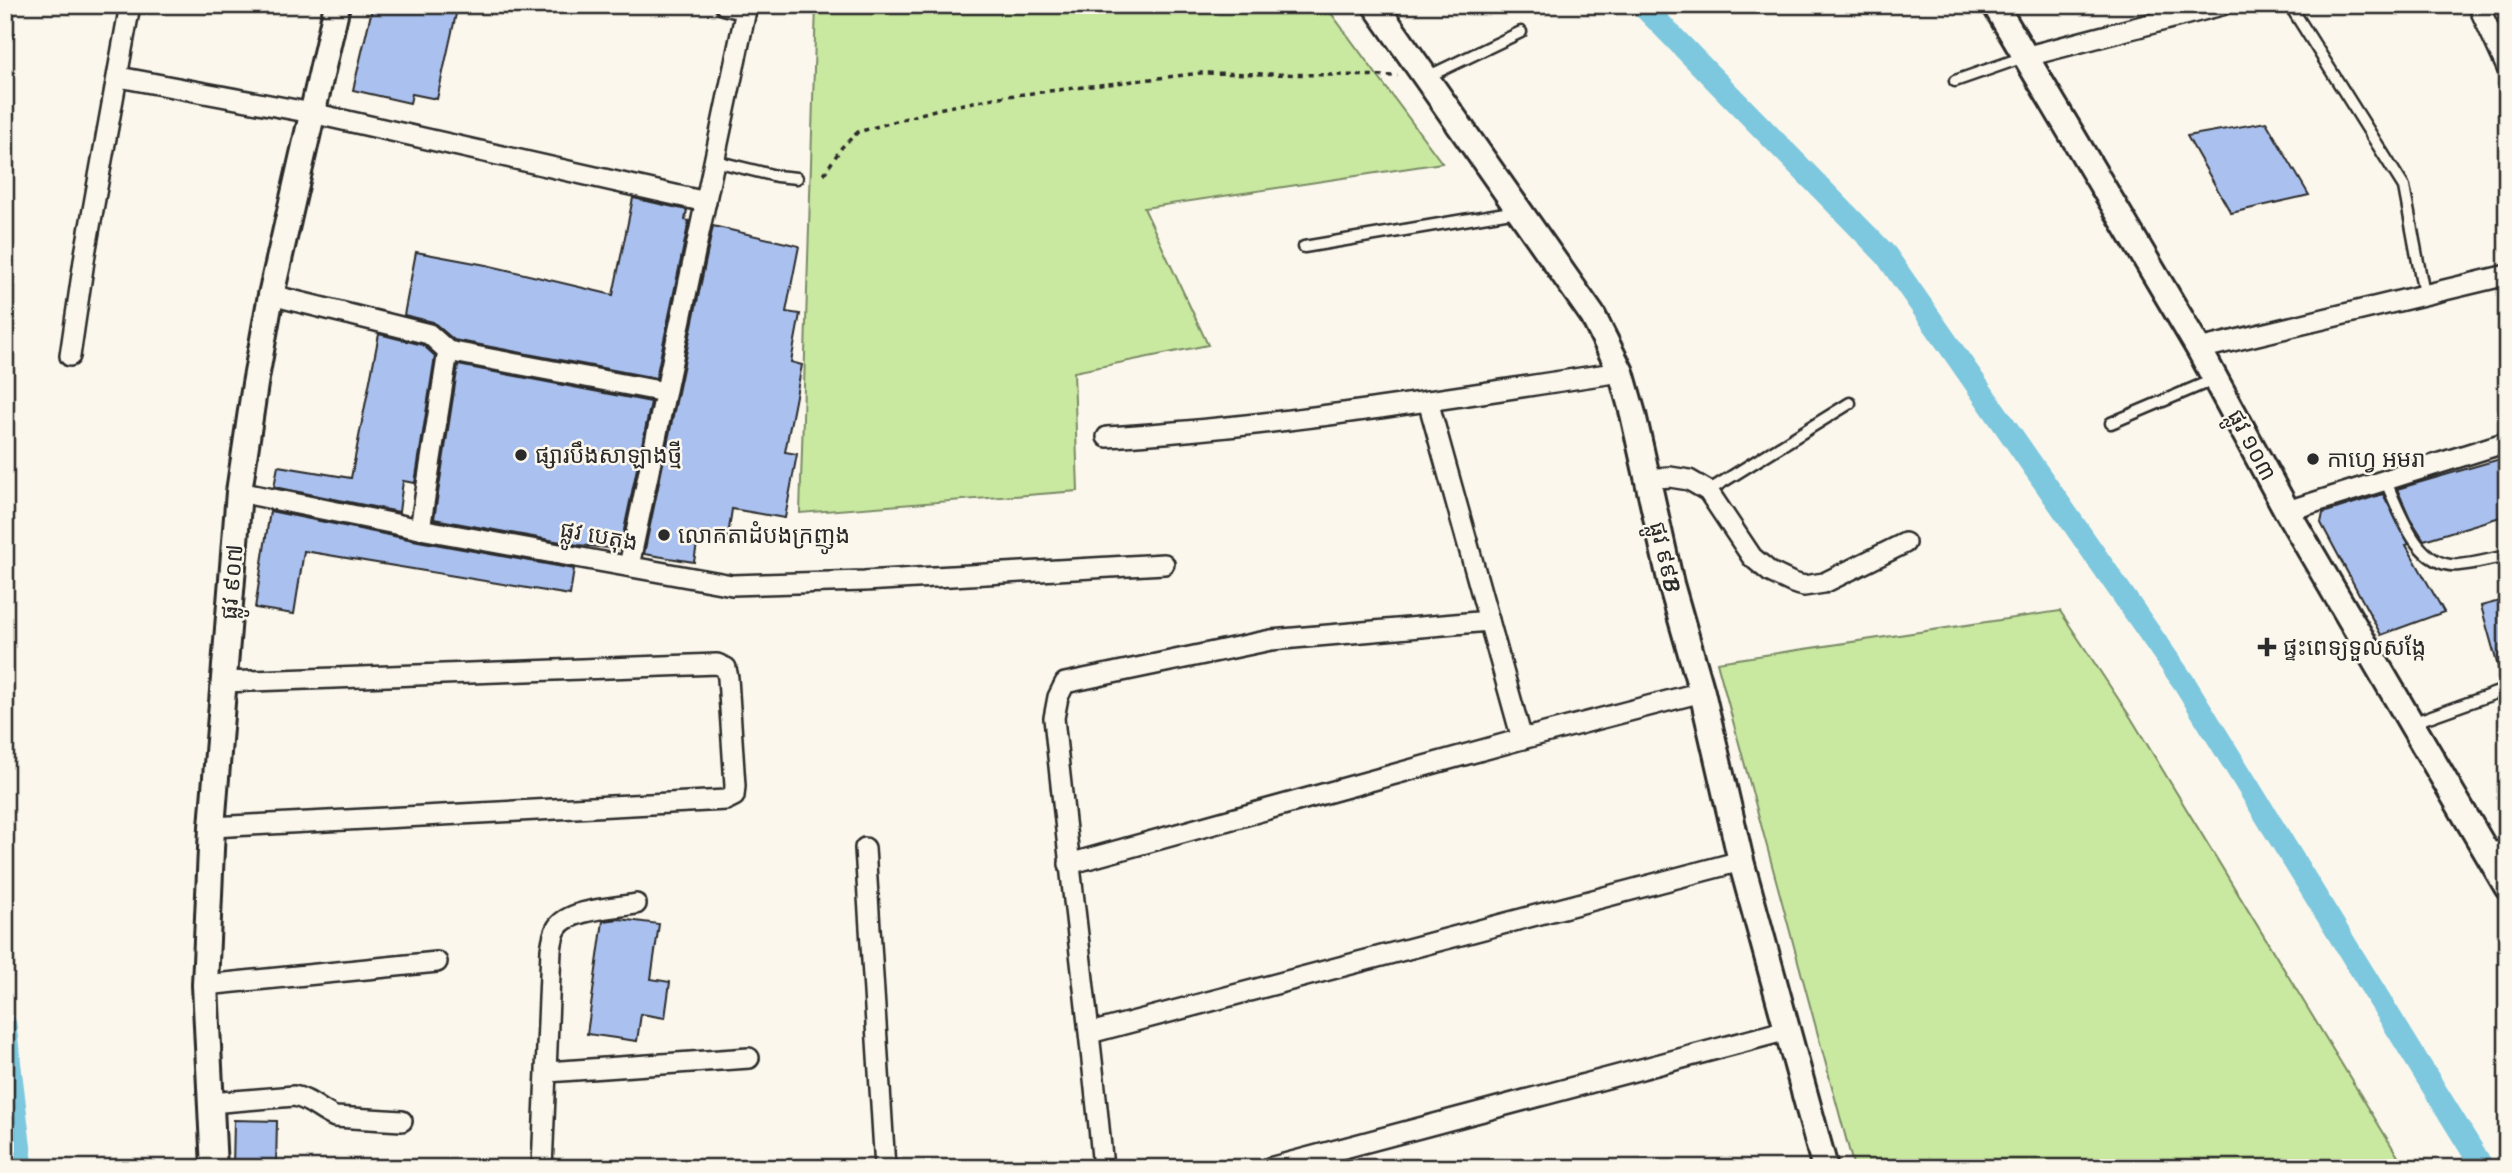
<svg xmlns="http://www.w3.org/2000/svg" width="2512" height="1173" font-family="Sriracha,'Noto Sans Khmer',sans-serif">
<rect width="100%" height="100%" fill="#fbf7ec"/>
<filter id="ink" filterUnits="userSpaceOnUse"><feTurbulence type="fractalNoise" baseFrequency=".0143" numOctaves="2"/><feDisplacementMap in="SourceGraphic" scale="14" xChannelSelector="R" yChannelSelector="G"/><feConvolveMatrix kernelMatrix="1 2 1 2 8 2 1 2 1" color-interpolation-filters="sRGB"/></filter>
<g filter="url(#ink)">
<g fill="#c9e8a0" stroke="#7a8a66" stroke-width="2">
<path d="M816,5H1325L1442,163L1144,208L1208,345L1074,372L1078,491L800,513Z"/>
<path d="M2060,611L2131,718L2405,1168H1854L1717,662Z"/>
</g>
<g fill="none" stroke-linecap="round" stroke-linejoin="round">
<g stroke="#7dc8de" stroke-width="23">
<path d="M1642,5L1886,255L2185,684L2483,1168"/>
<path d="M5,1025L22,1168"/>
</g>
</g>
<g fill="#aac1ef" stroke="#2b2b2b" stroke-width="2">
<path d="M373,5H458L437,99L412,94L410,103L353,90Z"/>
<path d="M2266,122L2309,195L2231,213L2187,136Z"/>
<path d="M633,198L687,210L685,220L689,221L656,378L454,340L433,322L404,315L416,252L486,265L613,295Z"/>
<path d="M713,226L799,246L786,312L800,314L791,362L802,365L785,452L797,454L785,518L732,509L727,543L698,538L694,562L644,554Z"/>
<path d="M379,334L423,345L435,356L415,483L403,481L399,512L274,487L278,466L351,478Z"/>
<path d="M458,365L651,402L620,549L578,545L434,519Z"/>
<path d="M2507,457V515L2424,540L2410,518L2397,489Z"/>
<path d="M2383,494L2409,544L2406,545L2444,612L2381,635L2321,523L2323,513Z"/>
<path d="M270,511L418,541L574,569L570,595L304,551L294,614L255,608Z"/>
<path d="M2507,599V680L2502,681L2481,606Z"/>
<path d="M620,919L659,924L651,979L670,982L665,1018L641,1014L637,1041L587,1034L603,921Z"/>
<path d="M234,1120L277,1121L276,1168H233Z"/>
</g>
<g fill="none" stroke-linecap="round" stroke-linejoin="round">
<g stroke="#2b2b2b" stroke-width="15">
<g id="service">
<path d="M2291,7L2404,187L2424,294"/>
<path d="M1427,77L1521,32"/>
<path d="M1955,81L2024,57"/>
<path d="M715,161L776,176L797,178"/>
<path d="M1304,247L1517,211"/>
<path d="M2111,423L2215,379"/>
<path d="M2385,480C2400,511 2416,569 2459,565C2474,564 2491,559 2507,556"/>
<path d="M1708,491L1850,403"/>
<path d="M2412,723L2507,689"/>
<path d="M2485,850L2507,845"/>
</g>
</g>
<g stroke="#2b2b2b" stroke-width="24">
<g id="minor">
<path d="M2478,5L2507,68"/>
<path d="M2024,57L2222,5"/>
<path d="M119,77L312,113L706,202"/>
<path d="M271,295L429,334L448,351L665,392"/>
<path d="M2199,349L2507,275"/>
<path d="M70,356L85,254L130,5"/>
<path d="M1428,401L1522,739"/>
<path d="M1107,437C1279,427 1451,397 1621,372"/>
<path d="M1647,479L1670,477L1689,480L1708,491L1752,557L1770,572L1793,583L1804,586L1824,583L1905,543"/>
<path d="M239,492L420,529L732,585L864,581L1164,564"/>
<path d="M2287,511L2507,442"/>
<path d="M420,529L448,351"/>
<path d="M629,566L746,10L725,5"/>
<path d="M212,827L726,800L734,796L735,786L728,678L726,668L717,664L224,682"/>
<path d="M865,848L885,1168"/>
<path d="M1069,864L1522,739L1702,692"/>
<path d="M205,985L437,962"/>
<path d="M1090,1033L1741,861"/>
<path d="M547,1072L749,1058"/>
<path d="M210,1103L294,1096C310,1099 320,1111 335,1117L402,1121"/>
<path d="M542,1168L551,950C552,943 553,934 557,928C568,909 615,908 636,904"/>
<path d="M1103,1168C1089,1018 1069,868 1054,718L1058,697L1065,683L1271,640L1489,621"/>
<path d="M1269,1168L1788,1030"/>
</g>
</g>
<g stroke="#2b2b2b" stroke-width="30">
<g id="tertiary">
<path d="M1375,5L1593,316L1621,372L1633,414L1671,584L1702,692L1741,861L1825,1168"/>
<path d="M1995,5L2199,349L2287,511L2507,887"/>
<path d="M214,1168L205,985L212,827L239,492L255,384L271,295L337,5"/>
</g>
</g>
<path stroke="#2b2b2b" stroke-width="3.5" stroke-dasharray="5 5" stroke-linecap="butt" d="M824,174L842,147L858,132L938,109L999,97L1201,73L1398,76"/>
<use href="#service" stroke="#fbf7ec" stroke-width="10"/>
<use href="#minor" stroke="#fbf7ec" stroke-width="19"/>
<use href="#tertiary" stroke="#fbf7ec" stroke-width="24"/>
</g>
</g>
<g fill="#2b2b2b" stroke="#fbf7ec" stroke-width="2.5">
<circle cx="521" cy="455" r="7"/>
<circle cx="2313" cy="459" r="7"/>
<circle cx="664" cy="535" r="7"/>
<path d="M2263.5 636.5h7v7h7v7h-7v7h-7v-7h-7v-7h7z"/>
</g>
<g text-anchor="middle" dominant-baseline="central" stroke-width="5" stroke-linejoin="round" paint-order="stroke">
<g font-size="23" fill="#2b2b2b" stroke="#fbf7ec">
<text transform="translate(2252 445) rotate(62)">ផ្លូវ ១០៣</text>
<text transform="translate(599 536) rotate(10)">ផ្លូវ បេតុង</text>
<text transform="translate(1665 557) rotate(77)">ផ្លូវ ៩៩B</text>
<text transform="translate(232 582) rotate(-85)">ផ្លូវ ៩០៧</text>
</g>
<g font-size="23" fill="#2b2b2b" stroke="#fbf7ec" text-anchor="start">
<text x="535" y="455">ផ្សារបឹងសាឡាងថ្មី</text>
<text x="2327" y="459">កាហ្វេ អមរា</text>
<text x="678" y="535">លោកតាដំបងក្រញូង</text>
<text x="2283" y="647">ផ្ទះពេទ្យទួលសង្កែ</text>
</g>
</g>
<rect width="2512" height="1173" fill="none" stroke="#fbf7ec" stroke-width="28"/>
<rect x="14" y="14" width="2484" height="1145" fill="none" stroke="#2b2b2b" stroke-width="2.5" filter="url(#ink)"/>
</svg>
